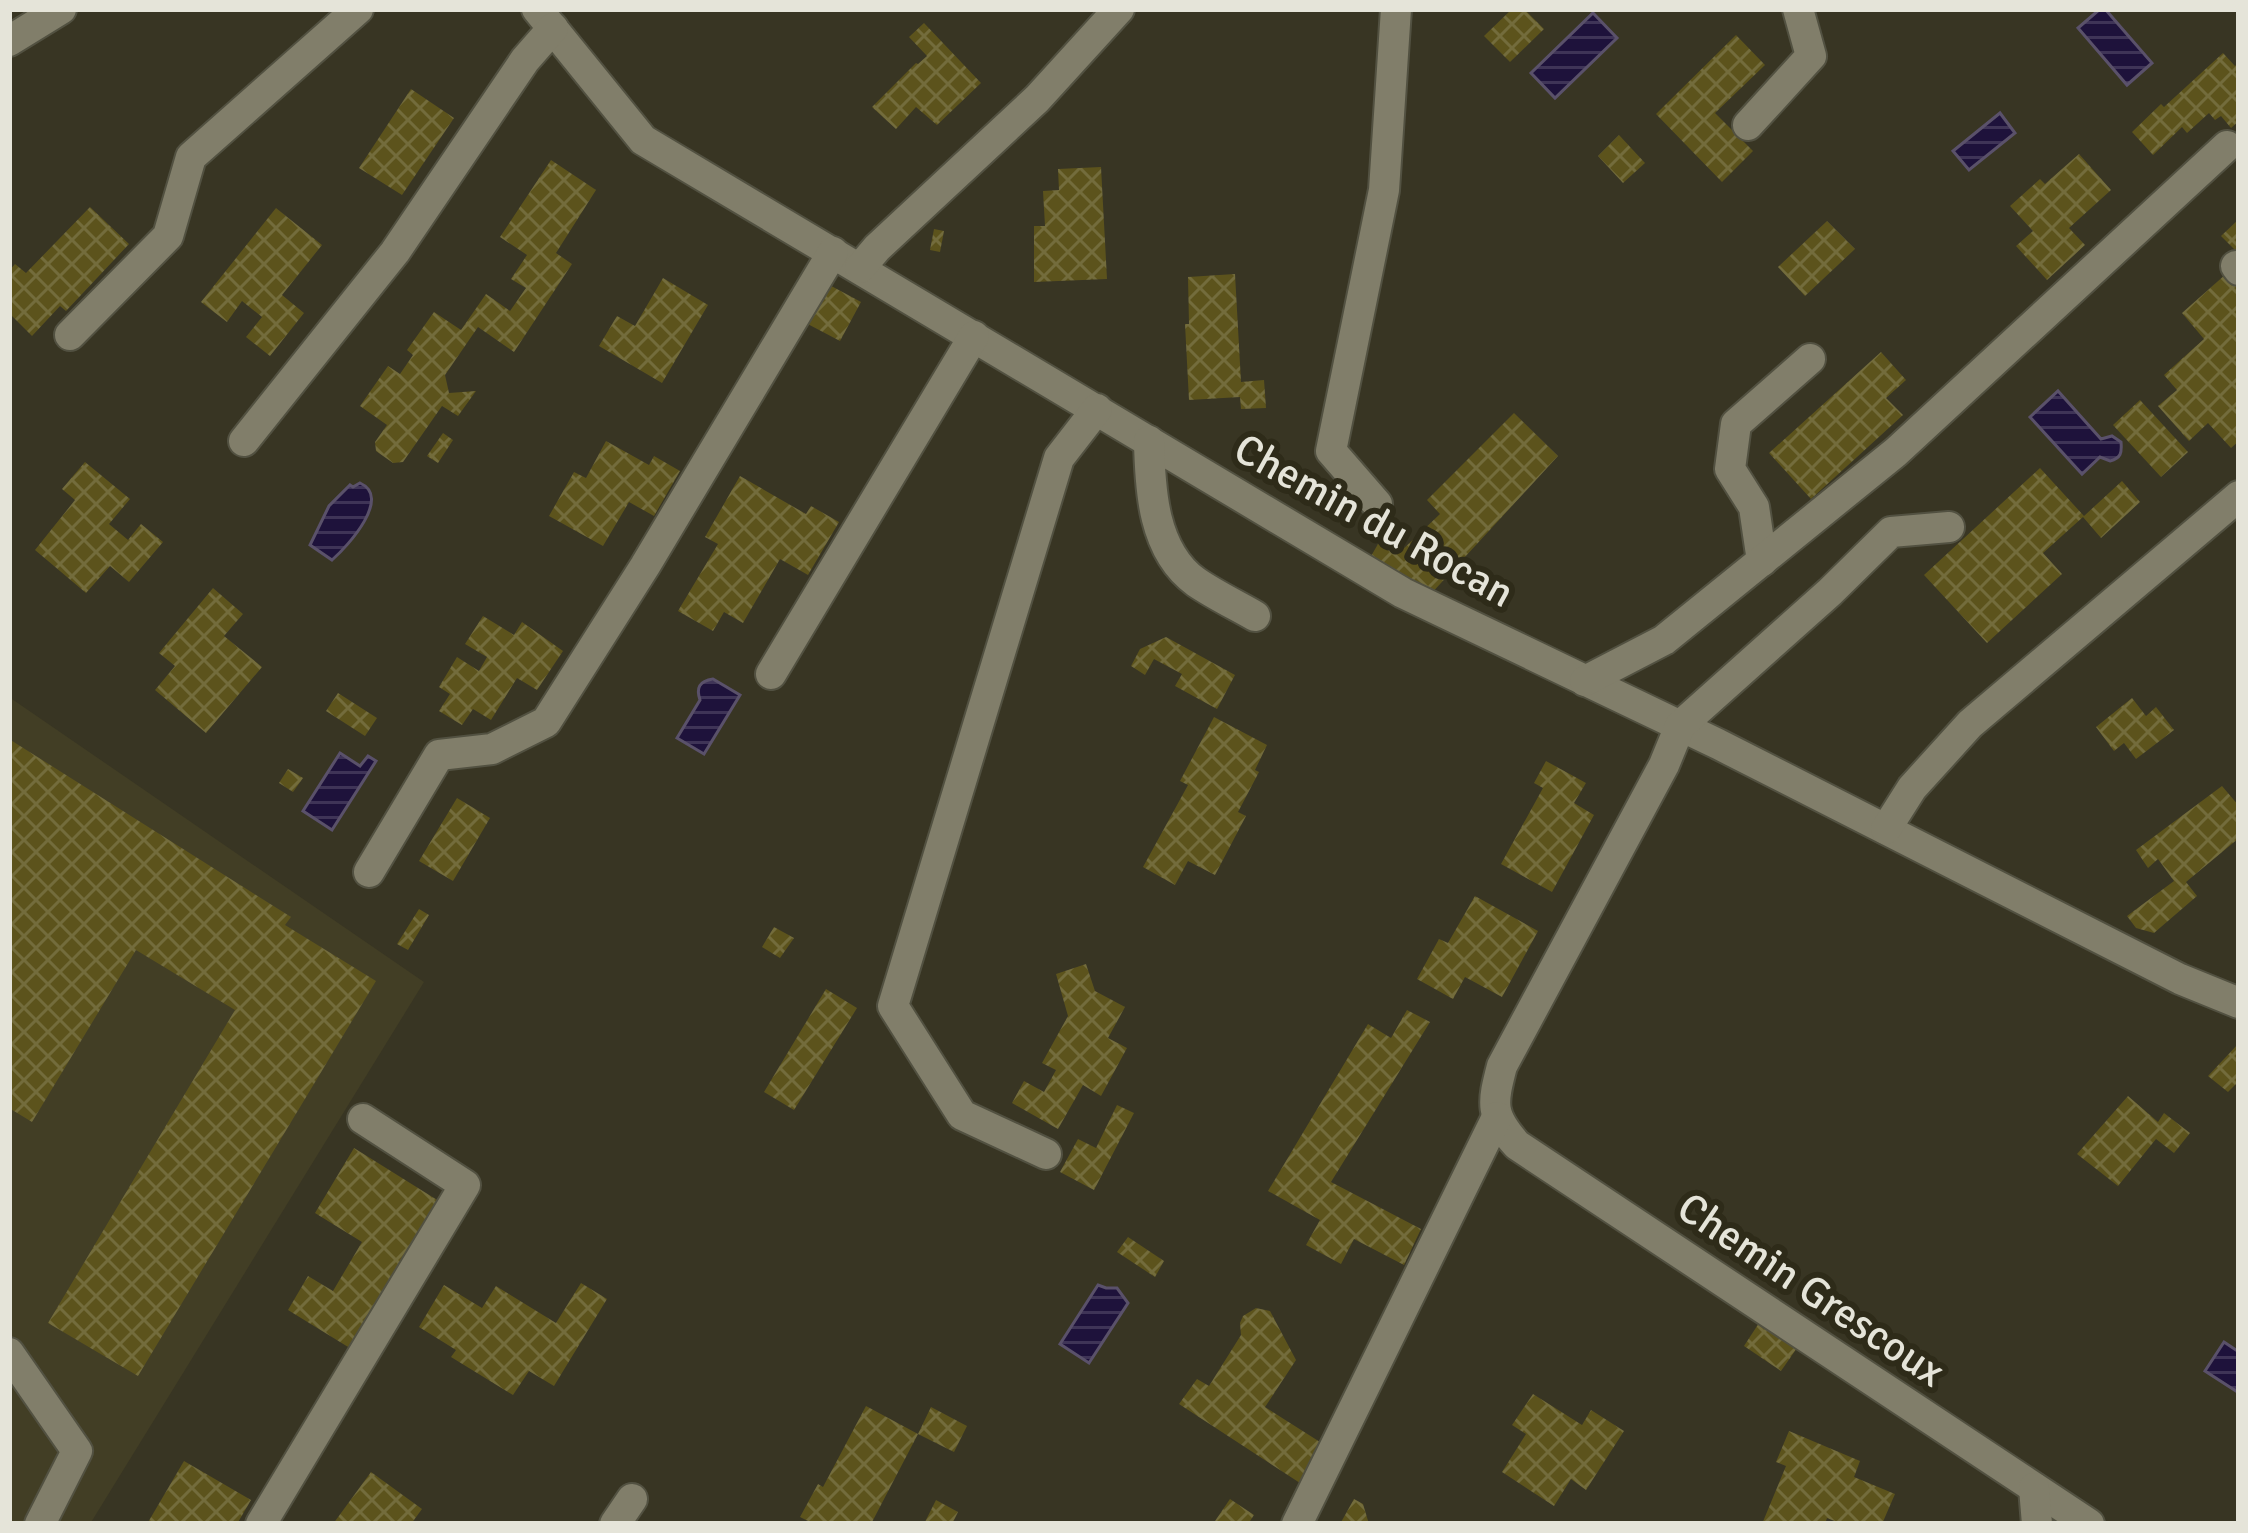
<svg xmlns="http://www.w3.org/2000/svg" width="2248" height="1533" font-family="Signika,sans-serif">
<defs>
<pattern id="water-rules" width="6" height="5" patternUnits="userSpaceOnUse" patternTransform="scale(3)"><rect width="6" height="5" fill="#1e123b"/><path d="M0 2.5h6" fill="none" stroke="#3f3457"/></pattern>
<pattern id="building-cross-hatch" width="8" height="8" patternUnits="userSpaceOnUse" patternTransform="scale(3)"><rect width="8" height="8" fill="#5c531c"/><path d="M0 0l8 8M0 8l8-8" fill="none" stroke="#736c3c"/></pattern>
</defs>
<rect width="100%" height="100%" fill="#383523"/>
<path fill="#423e25" d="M9,697L424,982L90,1524H9Z"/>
<g fill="url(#water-rules)" stroke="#5a516a" stroke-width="3">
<path d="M2100,9H2105L2152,63L2127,85L2078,28Z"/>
<path d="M1593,13L1617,38L1555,98L1531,73Z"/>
<path d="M2000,113L2015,133L1969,170L1953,151Z"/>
<path d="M2058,391L2101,439L2112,436L2121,442C2122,453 2121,458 2110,461L2100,457L2082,474L2030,417Z"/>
<path d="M360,483C392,497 349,545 332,560L310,545L329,506L350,485L353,487Z"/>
<path d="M713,679L740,695L704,754L677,738L700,700C696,688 699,681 713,679Z"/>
<path d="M340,753L360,766L368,756L376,761L332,830L303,811Z"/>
<path d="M1098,1285L1106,1288H1117L1128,1303L1089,1363L1060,1344Z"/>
<path d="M2224,1342L2239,1352V1393L2205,1371Z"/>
</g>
<g fill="url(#building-cross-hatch)">
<path d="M1512,9H1524L1544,29L1510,62L1484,36Z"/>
<path d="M924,23L981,83L937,125L916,107L896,129L872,107L916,63L918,64L927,56L909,37Z"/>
<path d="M1736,35L1765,65L1715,113L1753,151L1722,182L1656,114Z"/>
<path d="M2223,53L2235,66L2239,62V121L2231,128L2221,116L2215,120L2209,113L2187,133L2182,127L2153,155L2132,132L2161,104L2164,107Z"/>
<path d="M411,89L454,118L402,195L359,168Z"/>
<path d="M1619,135L1645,163L1623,183L1598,156Z"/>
<path d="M2079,154L2111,190L2069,228L2085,245L2047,280L2016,246L2033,231L2010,206L2040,179L2045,184Z"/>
<path d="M551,160L596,190L556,253L572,264L514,352L478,327L445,375L449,393L476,391L458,416L442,406L403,462L393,463L376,451L375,442L387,425L360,406L388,366L400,374L413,355L407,350L434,312L461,330L486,294L510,311L526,288L511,279L527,255L500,237Z"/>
<path d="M1101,167L1107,279L1034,282V226H1045L1043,191L1059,190L1058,169Z"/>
<path d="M90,207L129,244L66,311L60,306L32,336L9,313V271L15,264L26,273Z"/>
<path d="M276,208L322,245L282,295L304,313L270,356L246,337L262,317L242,301L227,322L201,302Z"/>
<path d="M2239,219V254L2221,236Z"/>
<path d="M1827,221L1855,249L1805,296L1778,267Z"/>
<path d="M934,229L944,231L940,252L930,250Z"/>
<path d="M1235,274L1241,382L1264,380L1266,408L1241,409L1240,397L1189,400L1185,324H1189L1188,277Z"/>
<path d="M2226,274L2239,288V441L2231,448L2208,423L2189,441L2158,406L2177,390L2164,375L2204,339L2182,313Z"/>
<path d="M663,278L708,305L662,383L599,346L617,316L635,326Z"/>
<path d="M822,281L861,302L840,341L802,321Z"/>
<path d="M1881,352L1906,380L1886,398L1903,415L1811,499L1769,453Z"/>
<path d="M2140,400L2188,452L2161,477L2113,425Z"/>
<path d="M1514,413L1558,456L1429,596L1370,558L1378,544L1400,552L1440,514L1427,500Z"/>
<path d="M443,433L453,440L438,463L427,456Z"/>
<path d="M606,441L649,465L654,456L680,471L654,516L629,502L603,546L549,516L574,472L586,478Z"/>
<path d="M85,462L130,499L109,524L128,540L141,524L163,542L129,582L110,566L86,593L35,550L75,500L62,489Z"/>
<path d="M2040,468L2084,516L2122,481L2140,502L2101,538L2083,517L2043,553L2062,574L1987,643L1924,575Z"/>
<path d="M740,476L806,514L811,506L839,522L808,575L780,559L743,623L724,612L713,631L678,611L718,544L705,537Z"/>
<path d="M213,588L243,614L224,636L262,667L206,733L155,690L175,666L159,653Z"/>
<path d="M483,616L514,635L522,622L563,651L537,690L517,678L491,720L473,709L462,725L439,711L450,694L439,687L457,657L479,671L487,657L465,644Z"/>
<path d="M1166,637L1235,675L1217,709L1175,686L1182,674L1154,659L1145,675L1131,666L1140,649Z"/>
<path d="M338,693L377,718L365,736L326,711Z"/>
<path d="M2132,698L2146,716L2156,707L2174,730L2136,759L2124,743L2114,751L2096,727Z"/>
<path d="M1214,717L1267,745L1255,770L1259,772L1238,812L1246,816L1215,875L1188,861L1175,885L1143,867L1188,785L1180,781Z"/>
<path d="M9,739L291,917L285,925L376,981L138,1376L48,1323L235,1010L136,950L32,1122L9,1108Z"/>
<path d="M1546,761L1586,783L1574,803L1594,815L1552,892L1501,864L1543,788L1534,783Z"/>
<path d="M288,769L303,778L293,792L279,783Z"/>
<path d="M2222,786L2239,806V838L2186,882L2197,896L2154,933L2136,928L2127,916L2174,881L2158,859L2148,868L2136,850Z"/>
<path d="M457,798L490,818L453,881L419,861Z"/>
<path d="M1475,896L1538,931L1502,997L1465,977L1453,999L1417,979L1439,939L1448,943Z"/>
<path d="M419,909L429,915L408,950L397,944Z"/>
<path d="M774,927L794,938L780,958L762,947Z"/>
<path d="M1086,964L1095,991L1125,1007L1108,1038L1127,1048L1101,1096L1083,1085L1058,1129L1012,1103L1024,1081L1044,1092L1056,1070L1042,1063L1068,1016L1056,974Z"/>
<path d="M826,989L857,1008L794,1110L764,1092Z"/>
<path d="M1407,1010L1430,1022L1331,1182L1421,1229L1404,1265L1354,1239L1341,1264L1306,1245L1320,1220L1268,1191L1368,1024L1391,1038Z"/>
<path d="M2239,1043V1081L2228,1092L2208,1076Z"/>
<path d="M2128,1096L2158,1122L2164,1113L2190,1133L2174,1153L2156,1139L2118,1186L2077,1154Z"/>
<path d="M1117,1105L1134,1113L1094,1190L1060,1172L1078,1139L1096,1148Z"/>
<path d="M354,1148L442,1203L353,1350L288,1310L308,1276L333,1291L362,1242L315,1213Z"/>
<path d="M1128,1237L1164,1261L1155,1277L1117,1252Z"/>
<path d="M581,1283L607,1299L554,1386L529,1371L513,1395L451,1357L456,1350L419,1327L444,1285L482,1308L496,1286L556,1323Z"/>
<path d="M1256,1308L1270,1311L1296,1360L1265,1407L1320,1442L1300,1483L1179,1404L1197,1379L1209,1386L1241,1335L1240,1323L1243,1316Z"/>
<path d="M1759,1323L1797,1348L1781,1371L1744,1346Z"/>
<path d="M1533,1394L1582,1425L1591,1410L1624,1431L1586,1490L1571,1479L1554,1506L1502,1472L1526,1434L1512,1425Z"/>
<path d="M866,1406L918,1434L871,1524H814L800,1517L818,1484L823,1487Z"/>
<path d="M931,1407L967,1426L954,1452L918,1434Z"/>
<path d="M1789,1431L1860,1461L1854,1477L1895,1494L1882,1524H1842L1827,1518L1825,1524H1762L1786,1466L1776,1462Z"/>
<path d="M184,1461L251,1500L237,1524H147Z"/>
<path d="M371,1472L422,1509L411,1524H333Z"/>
<path d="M1230,1499L1254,1515L1248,1524H1213Z"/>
<path d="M1354,1499L1363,1504L1369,1524H1340Z"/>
<path d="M936,1500L958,1512L952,1524H924Z"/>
</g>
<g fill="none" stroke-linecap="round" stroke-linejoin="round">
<g stroke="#525141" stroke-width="34">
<g id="minor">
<path d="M537,9L643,140L1403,593L1718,744L2180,979L2239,1003"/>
<path d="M9,41L61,9"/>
<path d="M1748,125L1811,56L1798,9"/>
<path d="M2236,266L2239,270"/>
<path d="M860,268L877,248L1037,99L1119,9"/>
<path d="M70,335L168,236L191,157L358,9"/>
<path d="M244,441L395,252L525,60L553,28"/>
<path d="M1149,441C1150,490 1153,551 1196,582C1215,595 1236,605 1255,616"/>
<path d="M1377,504L1331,451L1384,190L1396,9"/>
<path d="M1949,527L1891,532L1830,592L1680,726L1664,765L1502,1066C1492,1104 1490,1115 1517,1145L2089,1524"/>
<path d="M1762,561L1754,507L1730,469L1736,424L1810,359"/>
<path d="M771,674L974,336"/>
<path d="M1585,681L1664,640L1896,452L2227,146"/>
<path d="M1886,829L1912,788L1970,724L2239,496"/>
<path d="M369,872L439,755L492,749L546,722L645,566L833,252"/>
<path d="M1046,1154L962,1115L893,1006L1059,458L1097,409"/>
<path d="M9,1353L77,1451L40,1524"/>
<path d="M2034,1488L2037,1524"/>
<path d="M261,1524L465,1185L363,1119"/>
<path d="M615,1524L632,1499"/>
<path d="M1297,1524L1497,1117"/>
</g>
</g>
<use href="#minor" stroke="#817e6a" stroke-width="30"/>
</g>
<g text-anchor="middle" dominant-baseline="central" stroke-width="12" stroke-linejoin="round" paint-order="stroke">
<g font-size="42" fill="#e5e4d9" stroke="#2e2b19">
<text transform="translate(1374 521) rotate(29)">Chemin du Rocan</text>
<text transform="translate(1811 1290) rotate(34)">Chemin Grescoux</text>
</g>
</g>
<rect width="2248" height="1533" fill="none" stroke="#e5e4d9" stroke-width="24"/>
</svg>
